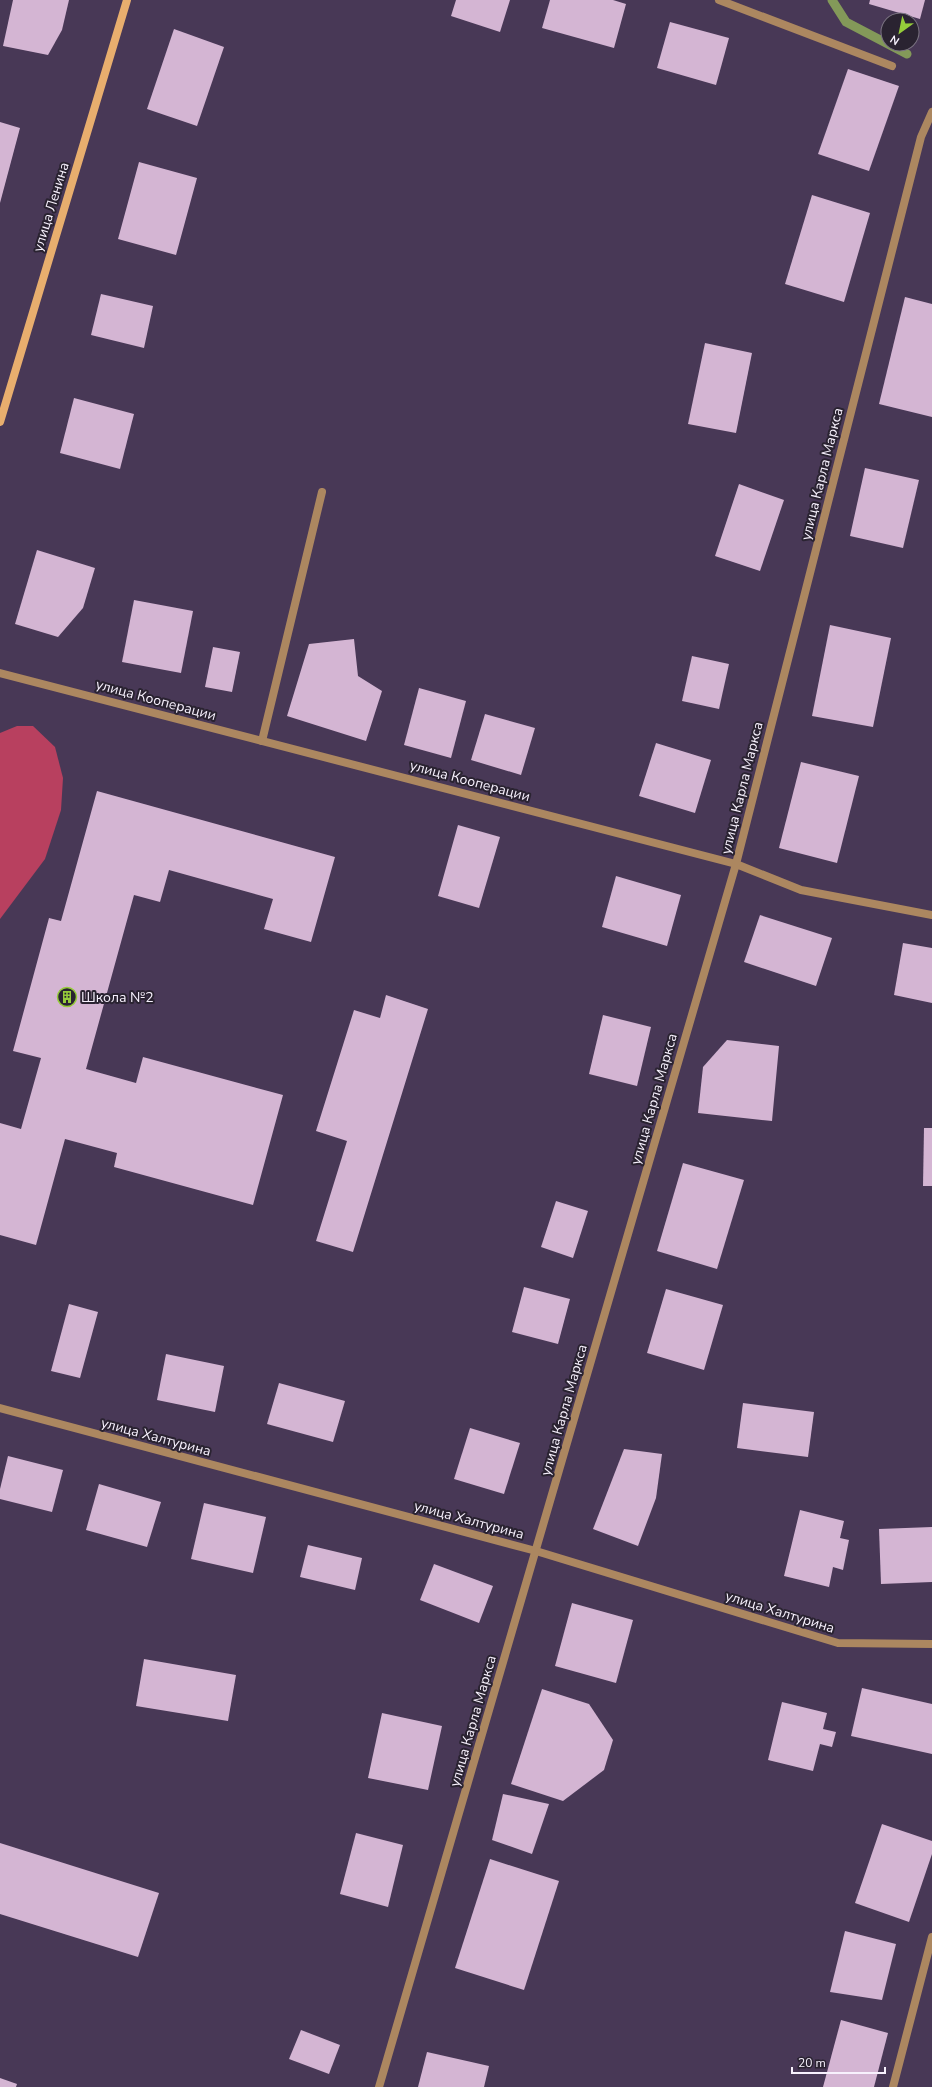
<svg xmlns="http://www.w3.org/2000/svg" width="932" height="2087" font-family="'Nunito Sans',sans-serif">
<rect width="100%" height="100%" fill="#483856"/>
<path fill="#b8405f" d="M17,726H33L55,747L63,778L61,810L45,859L0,919V733Z"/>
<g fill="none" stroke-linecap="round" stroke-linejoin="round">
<path stroke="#839959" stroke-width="9" d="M832,0L846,22L907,54"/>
</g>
<g fill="#d4b5d3">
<path d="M13,0H69L62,30L48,55L3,46Z"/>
<path d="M456,0H510L500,32L451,16Z"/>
<path d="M550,0H613L626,4L614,48L542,28Z"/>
<path d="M870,0H925L920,19L869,4Z"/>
<path d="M670,22L729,38L716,85L657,68Z"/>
<path d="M174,29L224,47L197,126L147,109Z"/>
<path d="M848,69L899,86L869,171L818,154Z"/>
<path d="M0,122L20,128L0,203Z"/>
<path d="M139,162L197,178L176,255L118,239Z"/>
<path d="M812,195L870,213L844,302L785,284Z"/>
<path d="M101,294L153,306L144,348L91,335Z"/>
<path d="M905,297L932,304V417L879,404Z"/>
<path d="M705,343L752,353L736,433L688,424Z"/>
<path d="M74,398L134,414L120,469L60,453Z"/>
<path d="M865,468L919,480L903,548L850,536Z"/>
<path d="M739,484L784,500L760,571L715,556Z"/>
<path d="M37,550L95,568L83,608L58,637L15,624Z"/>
<path d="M134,600L193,611L181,673L122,662Z"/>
<path d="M830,625L891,638L873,727L812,716Z"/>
<path d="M354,639L358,676L382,691L366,741L287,716L309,644Z"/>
<path d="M213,647L240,652L232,692L205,687Z"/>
<path d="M692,656L729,664L719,709L682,701Z"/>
<path d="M419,688L466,701L451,758L404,745Z"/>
<path d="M485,714L535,728L521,775L471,760Z"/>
<path d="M656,743L711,760L695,813L639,796Z"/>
<path d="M801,762L859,776L837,863L779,848Z"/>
<path d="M97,791L335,857L311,942L264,929L273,899L169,870L160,902L134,895L86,1069L136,1083L143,1057L283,1095L253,1205L114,1167L117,1153L65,1139L36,1245L0,1235V1123L21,1129L41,1058L13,1051L49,918L61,921Z"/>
<path d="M458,825L500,837L479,908L438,896Z"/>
<path d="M616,876L681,895L667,946L602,927Z"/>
<path d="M760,915L832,938L816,986L744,962Z"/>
<path d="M903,943L932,948V1003L894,995Z"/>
<path d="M386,995L428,1009L353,1252L316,1241L347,1141L316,1131L354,1010L380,1018Z"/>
<path d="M603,1015L651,1027L637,1086L589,1074Z"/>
<path d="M727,1040L779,1046L772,1121L698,1113L703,1067Z"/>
<path d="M924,1128H932V1186H923Z"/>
<path d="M683,1163L744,1180L717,1269L657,1251Z"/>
<path d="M556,1201L588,1211L573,1258L541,1247Z"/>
<path d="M524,1287L570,1299L558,1344L512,1332Z"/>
<path d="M666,1289L723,1305L704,1370L647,1353Z"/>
<path d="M69,1304L98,1312L80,1378L51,1371Z"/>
<path d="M166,1354L224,1366L215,1412L157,1400Z"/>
<path d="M279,1383L345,1401L333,1442L267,1424Z"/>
<path d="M743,1403L814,1412L808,1457L737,1448Z"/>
<path d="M470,1428L520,1443L504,1494L454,1479Z"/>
<path d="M624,1449L662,1454L656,1498L638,1546L593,1529Z"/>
<path d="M8,1456L63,1470L52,1512L0,1499V1489Z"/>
<path d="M99,1484L161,1502L147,1547L86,1530Z"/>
<path d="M204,1503L266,1517L253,1573L191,1559Z"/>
<path d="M800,1510L844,1521L840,1538L849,1540L843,1570L833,1567L829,1587L784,1576Z"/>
<path d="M932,1527V1582L881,1584L879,1529Z"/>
<path d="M308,1545L362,1558L355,1590L300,1577Z"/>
<path d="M434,1564L493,1586L479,1623L420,1600Z"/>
<path d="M572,1603L633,1620L616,1683L555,1666Z"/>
<path d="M144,1659L236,1675L228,1721L136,1706Z"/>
<path d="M862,1688L932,1704V1754L851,1736Z"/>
<path d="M542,1689L589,1704L613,1740L604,1770L563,1801L511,1784Z"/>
<path d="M782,1702L827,1713L823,1729L836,1732L832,1747L820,1744L813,1771L768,1760Z"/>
<path d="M382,1713L442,1726L428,1790L368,1778Z"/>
<path d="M503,1794L549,1804L532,1854L492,1840Z"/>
<path d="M882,1824L932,1841V1854L909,1922L855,1903Z"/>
<path d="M356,1833L403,1845L388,1907L340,1894Z"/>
<path d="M0,1843L159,1893L138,1957L0,1914Z"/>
<path d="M490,1859L559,1881L524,1990L455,1968Z"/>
<path d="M845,1931L896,1944L882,2000L830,1992Z"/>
<path d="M841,2020L888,2033L874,2087H823Z"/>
<path d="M301,2030L340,2045L329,2074L289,2059Z"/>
<path d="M427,2052L489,2066L484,2087H418Z"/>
<path d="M0,2078L17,2084L16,2087H0Z"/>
</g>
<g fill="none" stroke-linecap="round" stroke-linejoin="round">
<path stroke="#ac8760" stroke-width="8" d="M262,741L322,492"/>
<g stroke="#ac8760" stroke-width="8">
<path d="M719,0L892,66"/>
<path d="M0,673L736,864L801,890L932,915"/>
<path d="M0,1408L536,1551L838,1643L932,1644"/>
<path d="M379,2087L736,864L921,137L932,112"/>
<path d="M893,2087L932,1937"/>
</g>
<path stroke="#e8ae6e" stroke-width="8" d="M0,422L127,0"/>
</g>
<defs>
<g id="building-ring" transform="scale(1)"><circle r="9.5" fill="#2a2331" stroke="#95cc3a" stroke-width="1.5"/><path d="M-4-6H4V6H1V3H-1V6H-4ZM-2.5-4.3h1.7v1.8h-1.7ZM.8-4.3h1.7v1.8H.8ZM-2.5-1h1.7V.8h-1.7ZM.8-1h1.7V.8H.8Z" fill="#95cc3a"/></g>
</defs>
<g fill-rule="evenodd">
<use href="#building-ring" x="67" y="997"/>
</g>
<g text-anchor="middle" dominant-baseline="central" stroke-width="4" stroke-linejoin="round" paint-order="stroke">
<g font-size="14" fill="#f7f1fd" stroke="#2a2331">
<text transform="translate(51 207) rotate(-73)">улица Ленина</text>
<text transform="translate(822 474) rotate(-76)">улица Карла Маркса</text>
<text transform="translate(156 700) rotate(15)">улица Кооперации</text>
<text transform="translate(470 781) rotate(15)">улица Кооперации</text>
<text transform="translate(742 788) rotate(-76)">улица Карла Маркса</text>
<text transform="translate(654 1099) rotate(-74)">улица Карла Маркса</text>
<text transform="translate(564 1410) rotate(-74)">улица Карла Маркса</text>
<text transform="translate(156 1437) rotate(15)">улица Халтурина</text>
<text transform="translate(469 1520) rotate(15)">улица Халтурина</text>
<text transform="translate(780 1612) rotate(17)">улица Халтурина</text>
<text transform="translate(473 1721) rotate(-74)">улица Карла Маркса</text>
</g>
<g font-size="14" fill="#f7f1fd" stroke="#2a2331" text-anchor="start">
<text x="81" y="997">Школа №2</text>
</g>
</g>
<g transform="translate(900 32) rotate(213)"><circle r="19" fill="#2a2331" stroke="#7c7583"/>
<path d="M0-3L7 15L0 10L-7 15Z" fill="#95cc3a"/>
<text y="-6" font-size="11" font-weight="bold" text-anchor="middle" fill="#f7f1fd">N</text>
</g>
<path d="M792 2067v6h93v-6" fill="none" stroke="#f7f1fd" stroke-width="2"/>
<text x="798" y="2067" font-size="12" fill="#f7f1fd" stroke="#2a2331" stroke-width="3" paint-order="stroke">20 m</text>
</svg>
